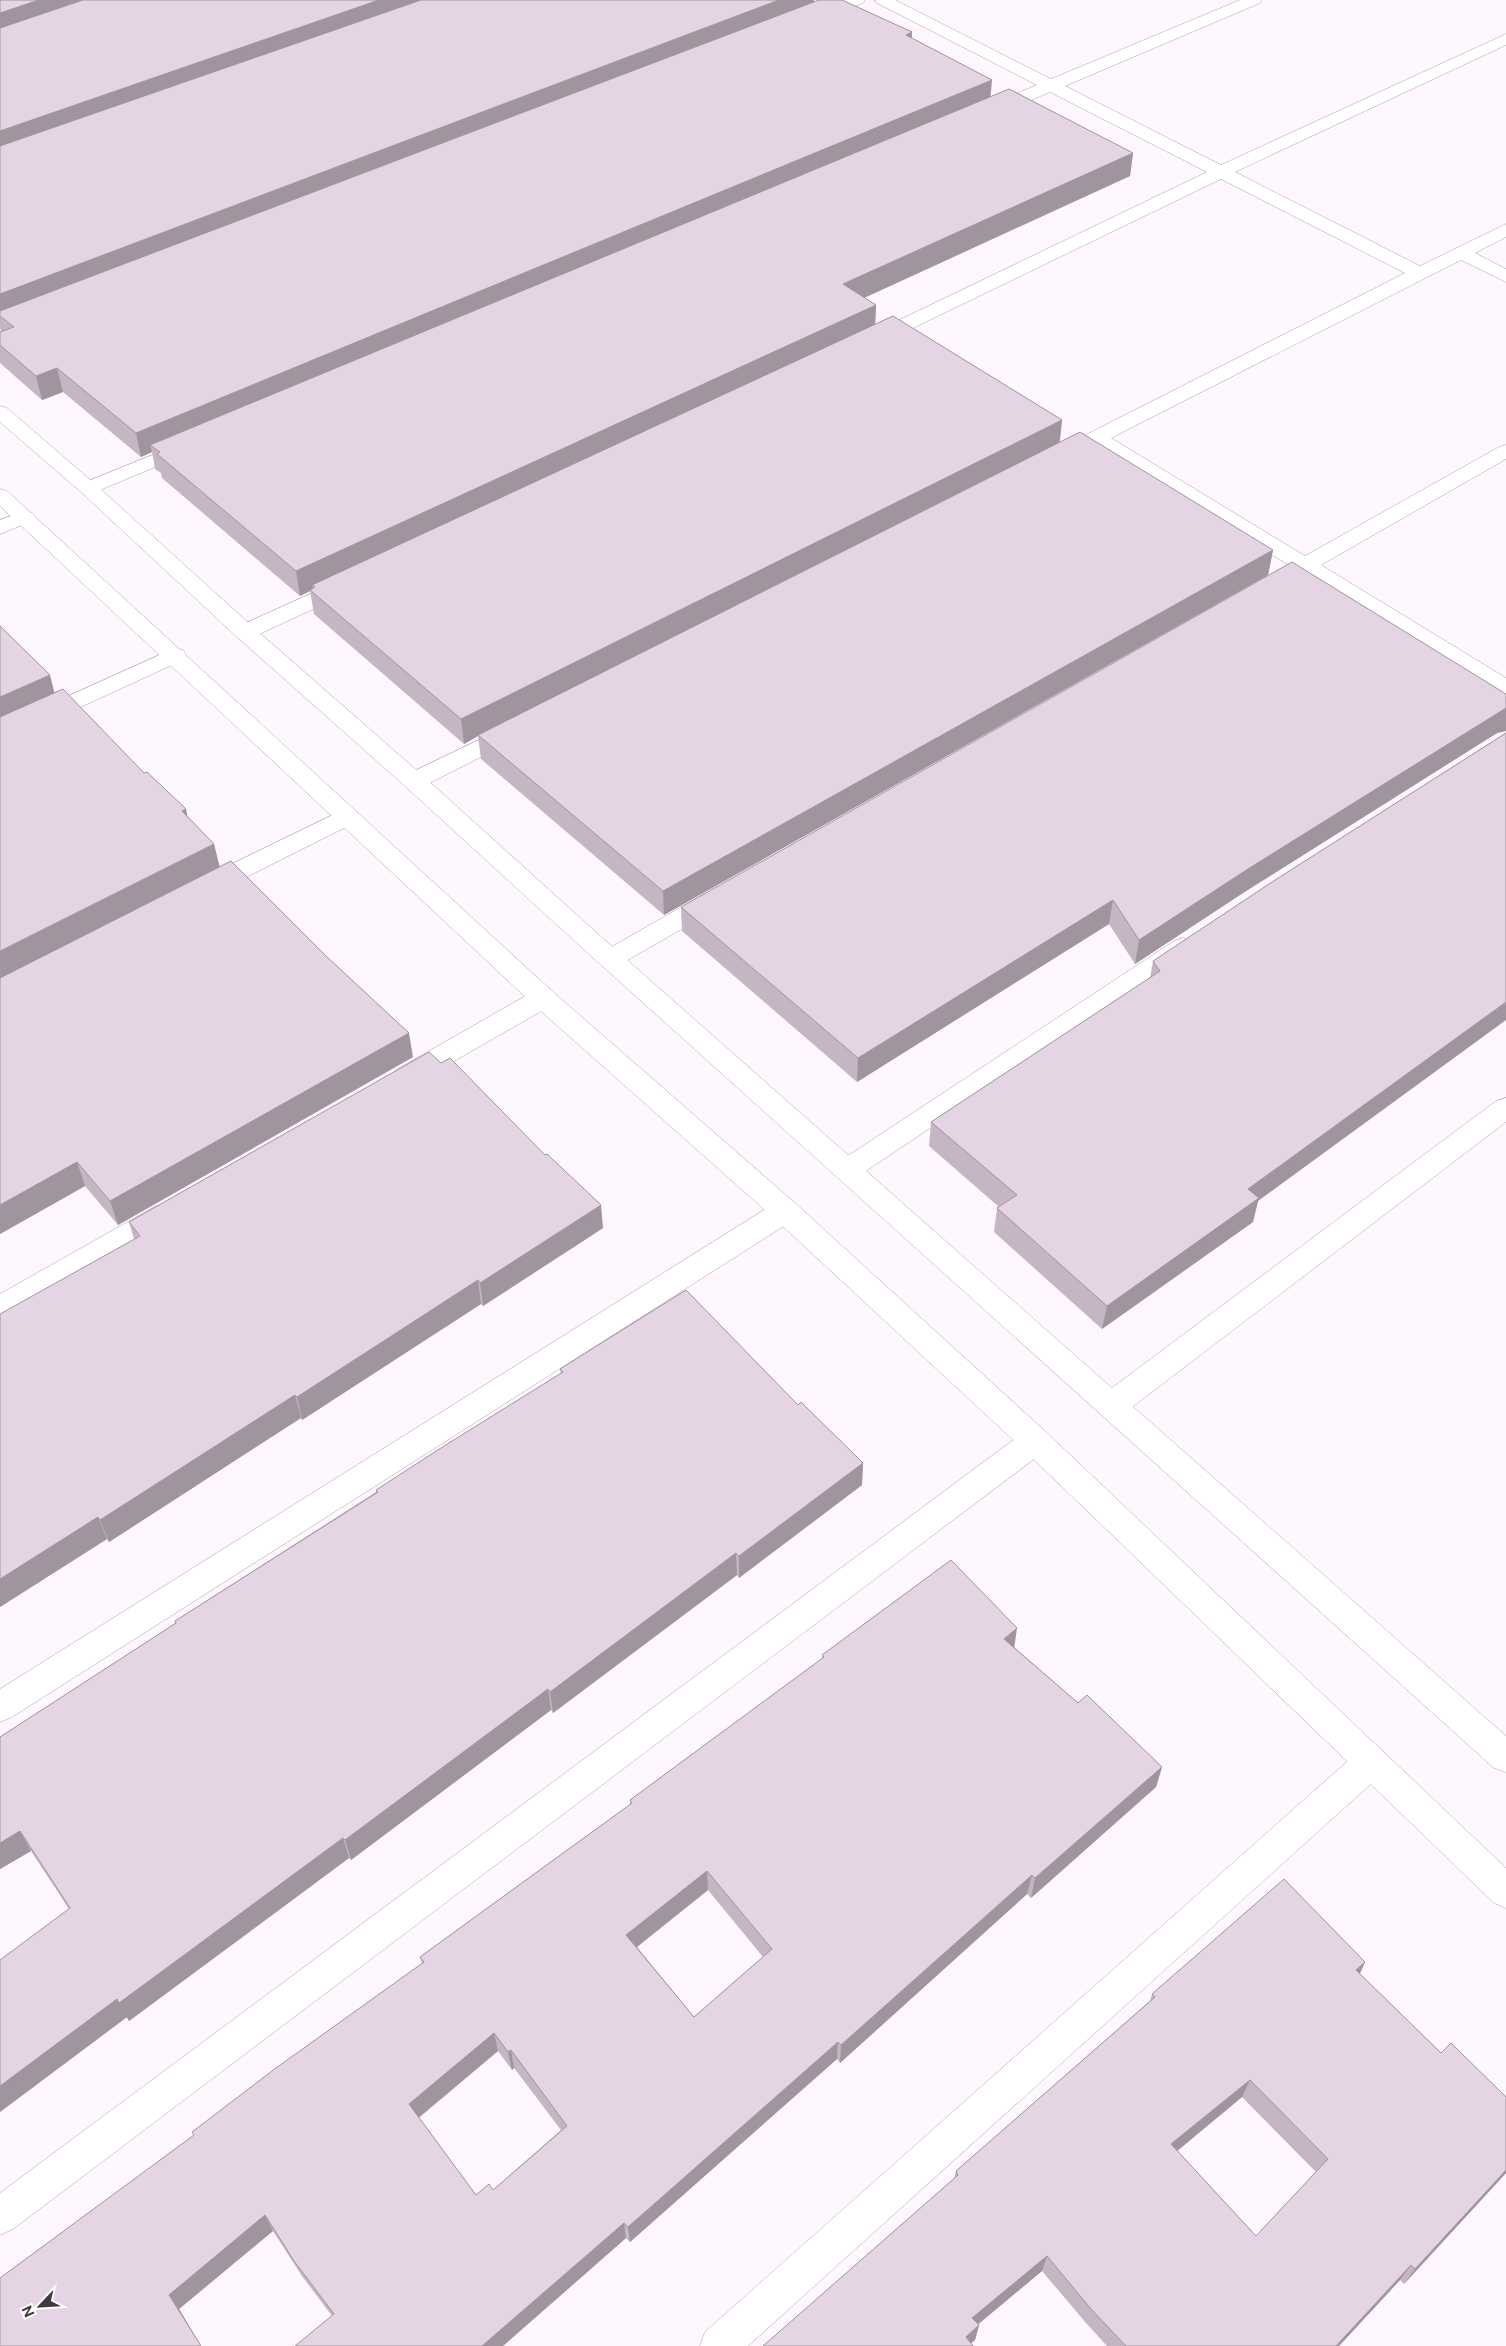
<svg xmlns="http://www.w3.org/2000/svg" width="1506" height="2346" font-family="'Public Sans',sans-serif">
<rect width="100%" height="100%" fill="#fef7fd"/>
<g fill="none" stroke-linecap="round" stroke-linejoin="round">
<g stroke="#b1a1af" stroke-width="1">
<g id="minor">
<path d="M843,0H865L863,3L820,20H808L806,17L808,14Z"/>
<path d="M875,0H895L1051,79L1240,0H1262L1260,3L1065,86L1221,165L1506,34V45L1235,172L1420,266L1506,224V237L1475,253L1506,269V282L1461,260L1111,438L1305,556L1499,447L1506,445V459L1321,565L1506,678V695L1498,693L1305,574C1291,582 1276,595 1260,591L1257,586L1260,581L1289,565L1096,446L1066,460L1059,462L1052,460L1049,456L1052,452L1405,273L1221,179L880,344L873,346L866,344L863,340L866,336L1207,172L1050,92L996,115H984L981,111L984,107L1037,85L877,3Z"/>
<path d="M187,441L194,443L197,447L194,451L95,492L88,494L81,492L78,488L81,484Z"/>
<path d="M25,511L32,513L36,517L32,521L0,534V520Z"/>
<path d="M346,578L354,580L357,585L354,590L253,637L245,639L237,637L234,632L237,627Z"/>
<path d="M175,648L183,650L186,655L183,660L0,744V727Z"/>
<path d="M514,723L522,726L526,731L522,736L422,787L414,789L406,787L402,781L406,775Z"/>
<path d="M345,809L354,811L357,817L354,823L215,893L206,896L197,893L194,887L197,881Z"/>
<path d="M713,891L722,894L725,900L722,906L619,965L610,968L601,965L597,959L601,953L704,894Z"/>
<path d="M1183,938L1192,941L1196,947L1192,953L857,1177L847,1181L837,1177L833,1170L837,1163L1174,941Z"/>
<path d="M543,989L552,991L556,998L552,1005L414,1084L405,1087L396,1084L392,1077L396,1070L534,991Z"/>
<path d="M1506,1098V1122L1123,1414L1112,1417L1101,1414L1097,1405L1101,1396L1496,1101Z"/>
<path d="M785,1200L795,1203L799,1211L795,1219L12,1717L0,1722V1689L775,1203Z"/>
<path d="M164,1204L174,1207L178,1215L174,1223L10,1316L0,1320V1294L154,1207Z"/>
<path d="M1035,1428L1046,1432L1050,1441L1046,1450L13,2229L0,2235V2193L1024,1432Z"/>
<path d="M1371,1747L1383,1751L1388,1762L1383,1773L748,2346H700L705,2332L1359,1751Z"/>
</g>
</g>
<g stroke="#b1a1af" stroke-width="1">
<g id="tertiary">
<path d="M0,406L7,408L95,484L253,627L422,775L608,943L1506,1736V1772L1494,1768L590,955L406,787L237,637L81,492L0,422Z"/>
<path d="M0,489L7,491L552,991L795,1203L1046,1432L1506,1868V1908L1494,1903L1024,1450L775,1219L534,1005L0,506Z"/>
</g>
</g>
<use href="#minor" fill="#fff" fill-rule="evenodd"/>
<use href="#tertiary" fill="#fff" fill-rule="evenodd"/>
</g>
<g fill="#c5b6c3" fill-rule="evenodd">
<path d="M0,0H814V2L911,38L990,97L1133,153L1130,176L864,298L876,305L875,325L1062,420L1060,442L1273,550L1268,575L664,915L481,759L478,736L464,744L314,614L310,591L300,596L162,478L161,473L155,469L152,452L141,457L63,392L42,400L0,363V332L1,331L0,328Z"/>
<path d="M55,693L144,773L214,844L219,867L413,1057L118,1225L85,1186L0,1234Z"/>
<path d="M1506,694V731L1497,733L1246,891L1135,964L1109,924L857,1082L682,931L681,907Z"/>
<path d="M1506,733L1258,1201L1253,1222L1102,1329L994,1232L997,1208L999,1207L929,1146L931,1122L1150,978L1153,961Z"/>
<path d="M129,1222L603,1228L483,1306L481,1304L302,1420L301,1418L109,1542L107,1539L0,1607L134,1239Z"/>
<path d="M560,1369L798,1405L863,1463L862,1485L739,1578L737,1575L553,1713L551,1710L351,1860L349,1858L129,2021L127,2017L0,2112L69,1909L31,1851L0,1869V1737L176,1623L175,1621L376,1492V1490L561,1374Z"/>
<path d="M1014,1647L1078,1703L1162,1767L1156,1787L1031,1898L1027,1894L840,2063L837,2059L630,2242L626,2238L503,2346H296L332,2316L302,2276L273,2231L179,2309L201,2346H0L422,1963L420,1957L630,1805V1800L822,1659V1655ZM708,1890L763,1957L694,2017L637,1947ZM498,2051L512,2070L514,2068L561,2130L493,2190L476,2195L419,2118Z"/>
<path d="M1365,1962L1360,1974L1441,2053L1506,2097V2173L1404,2284L1400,2280L1339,2346H1107L1086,2323L1042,2271L978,2324L979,2325L975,2340L971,2343L763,2346L954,2179L956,2171L1150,2001L1152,1994ZM1242,2097L1316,2172L1256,2236L1177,2151Z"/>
</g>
<g fill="#a0949f">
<path d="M39,0H111L0,37V13Z"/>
<path d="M379,0H446L0,156V131Z"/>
<path d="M779,0H814V9L0,316V294Z"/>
<path d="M912,32L911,55L906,35Z"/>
<path d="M992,80L990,103L150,445L152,452L141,457L136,433Z"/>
<path d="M1133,153L1130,176L842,308L843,284Z"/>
<path d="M876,305L875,329L315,587L312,585L313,590H310V591L300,596L296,571Z"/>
<path d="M57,368L63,392L42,400L36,376Z"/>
<path d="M1062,420L1059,445L478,735V736L464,744L461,719Z"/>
<path d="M1273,550L1268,575L664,915L663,891Z"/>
<path d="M50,675L56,699L0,725V697Z"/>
<path d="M1506,708V731L1497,733L1246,891L1135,964L1139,940L1251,867Z"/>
<path d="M186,809L191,834L182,811Z"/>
<path d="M214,844L220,868L0,980V951Z"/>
<path d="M1113,900L1109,924L857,1082L858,1058Z"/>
<path d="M1506,1002V1020L1258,1201L1253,1222L1102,1329L1107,1306L1248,1189Z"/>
<path d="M409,1033L413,1057L118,1225L110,1201Z"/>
<path d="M77,1162L85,1186L0,1234V1205Z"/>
<path d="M601,1205L603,1228L483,1306L480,1283Z"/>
<path d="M478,1280L481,1304L302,1420L297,1397Z"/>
<path d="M295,1395L301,1418L109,1542L100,1520Z"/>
<path d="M863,1463L862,1485L739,1578V1556Z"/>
<path d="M98,1517L107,1539L0,1607V1579Z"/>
<path d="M736,1553L737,1575L553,1713L550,1692Z"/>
<path d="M1017,1628L1014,1649L1004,1639Z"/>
<path d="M548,1689L551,1710L351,1860L345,1840Z"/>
<path d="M1162,1767L1156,1787L1031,1898L1035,1878Z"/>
<path d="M20,1831L31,1851L0,1869V1843Z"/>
<path d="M343,1838L349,1858L129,2021L119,2003Z"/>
<path d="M707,1871L708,1890L628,1954L626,1935Z"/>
<path d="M1032,1875L1027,1894L840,2063L841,2045Z"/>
<path d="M1365,1962L1356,1981V1970Z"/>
<path d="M117,1999L127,2017L0,2112V2086Z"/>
<path d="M494,2033L498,2051L414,2121L409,2104Z"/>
<path d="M838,2042L837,2059L630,2242L628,2227Z"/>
<path d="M511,2050L514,2068L512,2070L508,2052Z"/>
<path d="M1250,2080L1242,2097L1165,2161L1171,2144Z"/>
<path d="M1506,2170V2173L1404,2284L1415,2269Z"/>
<path d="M265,2215L273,2231L179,2309L201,2346L169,2295Z"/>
<path d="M624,2223L626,2238L503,2346H482Z"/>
<path d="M1047,2256L1042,2271L969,2332L972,2318Z"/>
<path d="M1411,2265L1400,2280L1339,2346H1336Z"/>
<path d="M979,2325L975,2340L968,2346L966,2337Z"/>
</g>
<g fill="#e5d4e3" stroke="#a0949f" fill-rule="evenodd">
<path d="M0,0H39L0,13Z"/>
<path d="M83,0H379L0,131V28Z"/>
<path d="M421,0H779L0,294V146Z"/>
<path d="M819,0H842L912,32L906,35L992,80L136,433L57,368L36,376L0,345V332L14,327L0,316V311Z"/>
<path d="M1009,89L1133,153L843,284L876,305L296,571L157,454L160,452L150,445Z"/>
<path d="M893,316L1062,420L461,719L310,590L315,587L312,585Z"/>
<path d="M1080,432L1273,550L663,891L478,735Z"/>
<path d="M1292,562L1506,694V708L1251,867L1139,940L1113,900L858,1058L681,907Z"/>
<path d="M0,626L50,675L0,697Z"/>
<path d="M63,689L144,773L147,772L186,809L182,811L214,844L0,951V717Z"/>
<path d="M1506,733V1002L1248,1189L1259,1198L1107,1306L997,1208L1017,1195L931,1122L1160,971L1153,961L1272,882Z"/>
<path d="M231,861L326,956L409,1033L110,1201L77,1162L0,1205V978Z"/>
<path d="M429,1052L441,1063L450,1058L545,1155L547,1154L601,1205L480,1283L478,1280L297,1397L295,1395L100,1520L98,1517L0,1579V1314L140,1236L129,1222Z"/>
<path d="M686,1290L798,1405L801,1402L863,1463L739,1556L736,1553L550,1692L548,1689L345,1840L343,1838L119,2003L117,1999L0,2086V1960L70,1908L20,1831L0,1843V1737L176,1623L175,1621L378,1492L376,1490L444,1446L563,1372L560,1369Z"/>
<path d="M951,1560L1017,1628L1004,1639L1078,1703L1087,1695L1162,1767L1035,1878L1032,1875L841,2045L838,2042L628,2227L624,2223L482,2346H295L334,2314L294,2261L265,2215L169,2295L201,2346H0V2278L194,2135L192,2132L276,2068L424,1962L420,1957L632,1803L630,1800L824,1657L822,1655ZM707,1871L772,1949L694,2017L626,1935ZM494,2033L508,2052L511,2050L567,2126L493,2190L489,2184L476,2195L409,2104Z"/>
<path d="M1284,1879L1365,1962L1356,1970L1441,2053L1451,2043L1506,2097V2170L1415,2269L1411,2265L1336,2346H1126L1091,2309L1047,2256L972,2318L979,2325L966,2337L973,2346H763L958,2175L956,2171L1155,1997L1152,1994ZM1250,2080L1328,2159L1256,2236L1171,2144Z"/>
</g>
<g transform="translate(40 2306) rotate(245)" stroke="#ffffff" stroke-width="4" paint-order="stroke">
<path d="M0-4L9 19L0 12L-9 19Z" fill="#3f383e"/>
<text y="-8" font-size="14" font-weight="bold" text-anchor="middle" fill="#3f383e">N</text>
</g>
</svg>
